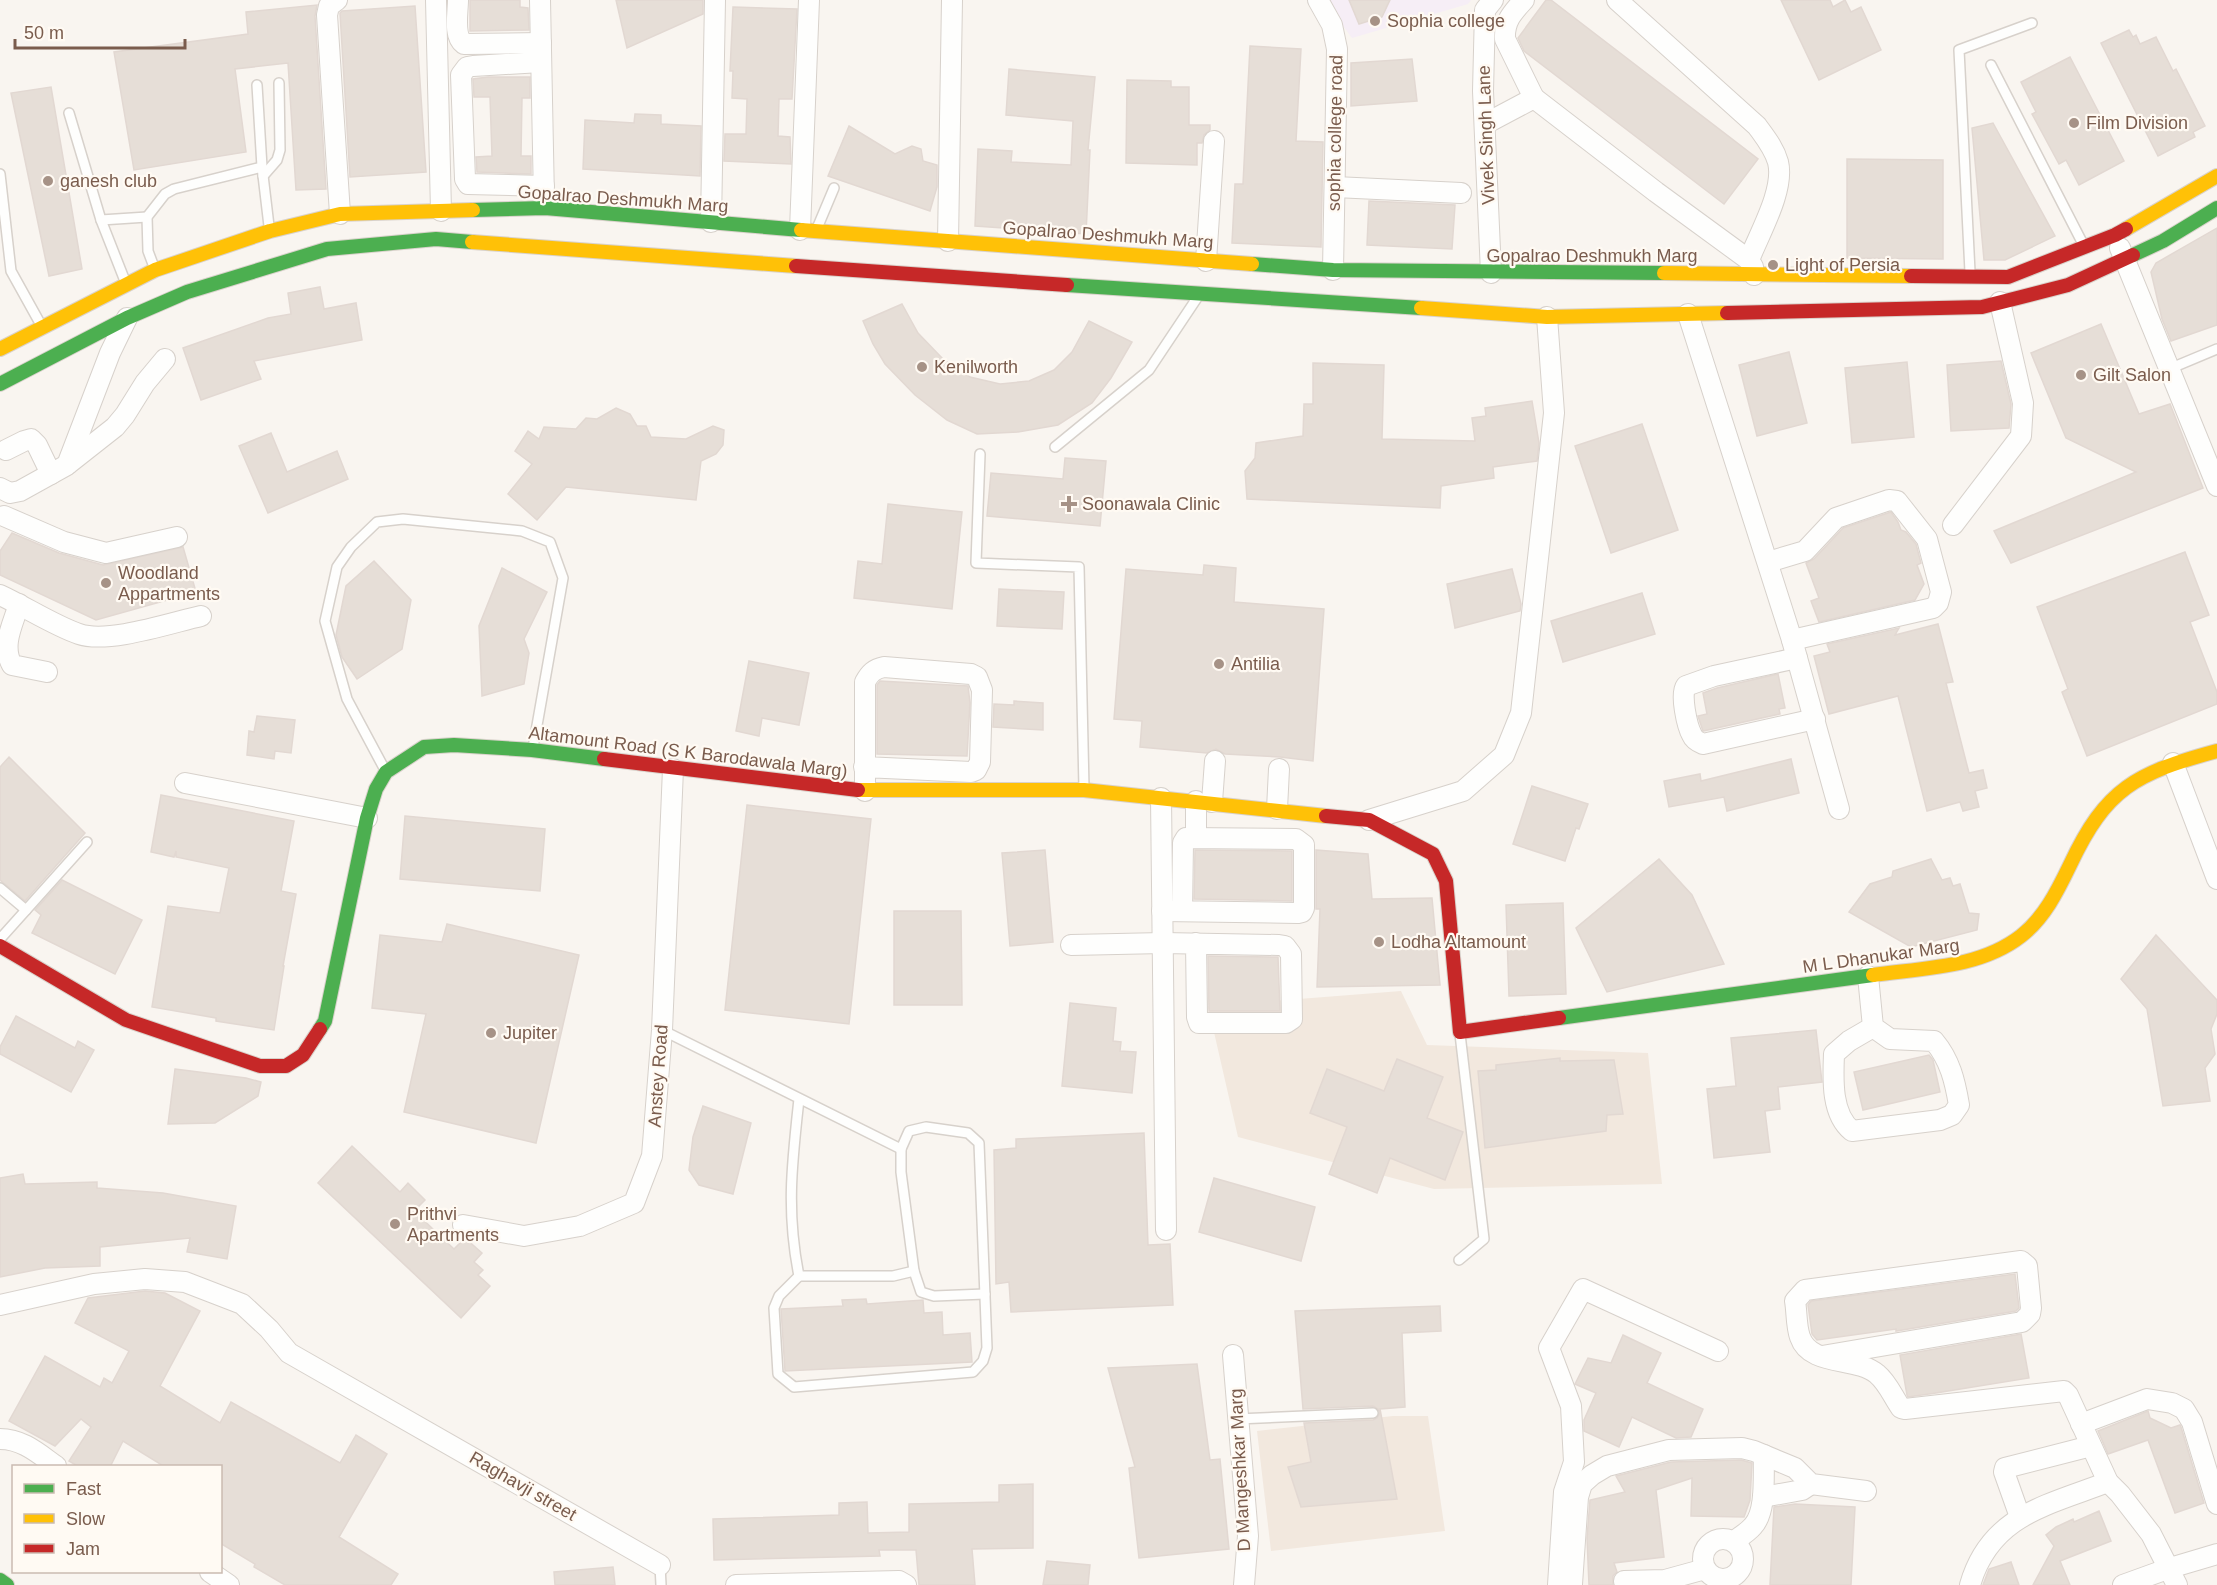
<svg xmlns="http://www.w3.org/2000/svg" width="2217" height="1585" font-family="Helvetica,sans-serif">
<rect width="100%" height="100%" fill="#f9f5f0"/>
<g fill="#f2e8de">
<path d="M1401,991L1427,1045L1648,1053L1662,1184L1434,1189L1238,1137L1208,1006Z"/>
<path d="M1393,1416H1428L1445,1531L1271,1551L1257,1431Z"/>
</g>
<path fill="#f6eef6" d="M1324,0H1471L1468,4L1352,38Z"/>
<g fill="#e6ded7" stroke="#e2d8d2" stroke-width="1.5">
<path d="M470,0H520V7L528,8L529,30L470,31Z"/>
<path d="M616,0H703V14L627,48Z"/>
<path d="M1349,0H1390L1382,17L1359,24Z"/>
<path d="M1546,0H1551L1758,159L1724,204L1524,51L1518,38Z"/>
<path d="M1781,0H1830L1833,7L1845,0L1851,12L1861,7L1881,50L1819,80Z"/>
<path d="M317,5L315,16L326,189L296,190L288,63L235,69L246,152L134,170L114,52L248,34L246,12Z"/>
<path d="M415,6L426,172L350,177L340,13L342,11Z"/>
<path d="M733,7L797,9L792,99H779L778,136L790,137L791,164L724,161L725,134H746L747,99L732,98L733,71H730Z"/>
<path d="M2129,30L2133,37L2136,35L2140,44L2156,37L2173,71L2176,69L2205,126L2193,132L2195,137L2158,156L2101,43Z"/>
<path d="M1250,46L1301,49L1296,141L1323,142L1321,247L1232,243L1235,184H1243Z"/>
<path d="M2070,57L2124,161L2079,185L2066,160L2059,164L2032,114L2036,112L2021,82Z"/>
<path d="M1412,59L1417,101L1351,106V63Z"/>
<path d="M1009,69L1095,77L1088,150H1090L1086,234L975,226L978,149L1012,151L1011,162L1071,165L1073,121L1006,115Z"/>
<path d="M488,77H530V98H522L521,156H531V174L477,172L476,157L492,156L490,97H474L473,79Z"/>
<path d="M1127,80L1171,81V87H1189V125H1210V130L1204,135L1202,143H1197V165L1126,163Z"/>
<path d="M51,87L82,269L49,276L11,93Z"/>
<path d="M635,114L661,115V124L701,126L700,176L583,169L585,120L634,123Z"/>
<path d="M1993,123L2055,236L2005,260H1984L1972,128Z"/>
<path d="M849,126L895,154L912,146L921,149L923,161L937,165V187L930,211L828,176Z"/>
<path d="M1847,159L1943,160V259L1847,258Z"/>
<path d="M1369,201L1455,205L1452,249L1367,245Z"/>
<path d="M2217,228V325L2171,341L2162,319L2151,272L2156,263Z"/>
<path d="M320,287L324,309L356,303L362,340L254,361L261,379L201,400L183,348L268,318L291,314L288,293Z"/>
<path d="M902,304L918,333L943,359L970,377L1000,384L1029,381L1054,370L1072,352L1089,321L1132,342L1111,378L1092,403L1058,425L1018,432L977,434L947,420L915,395L885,364L873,344L863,321Z"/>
<path d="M2101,324L2139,414L2170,404L2203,488L2011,563L1994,531L2136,472L2066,438L2031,353Z"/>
<path d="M1789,352L1807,423L1757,436L1739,365Z"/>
<path d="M2001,361L2011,404L2009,428L1951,431L1947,365Z"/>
<path d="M1907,362L1914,437L1852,443L1845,368Z"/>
<path d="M1313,363L1384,365L1382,439L1475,441L1472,418L1486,416L1485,408L1532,401L1539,443L1537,461L1493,467L1494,478L1441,486L1440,508L1247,499L1245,471L1255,458L1256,443L1303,436L1304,404H1313Z"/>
<path d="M616,408L630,414L637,426H646L651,437L686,439L713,426L724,430L723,445L716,454L701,461L696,500L566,487L537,520L508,494L532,464L515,451L528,431L539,439L544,427L576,429L586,418L597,419Z"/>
<path d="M1642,424L1678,530L1611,553L1575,446Z"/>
<path d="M271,433L287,472L337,451L348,479L268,513L239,446Z"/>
<path d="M1065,458L1106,461L1100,526L987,516L991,473L1063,479Z"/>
<path d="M888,504L962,512L952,609L854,598L858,561L882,564Z"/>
<path d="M1891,512L1898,522L1901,530L1906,532L1916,544L1921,563L1917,565L1924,584L1915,600L1819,622L1811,601L1819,598L1806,563L1814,559L1843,528Z"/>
<path d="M12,533L59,553L103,565L183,547L196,592L96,620L0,575V551Z"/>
<path d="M2185,552L2209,615L2190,622L2217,692V704L2087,756L2062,692L2068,689L2037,607Z"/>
<path d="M374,561L411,600L402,649L357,679L342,657L336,635L346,586Z"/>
<path d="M1204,565L1236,568L1234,602L1324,609L1313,761L1280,757L1225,754L1216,749L1207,753L1140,747L1142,721L1114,719L1126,569L1203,575Z"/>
<path d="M502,568L547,592L524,639L529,653L524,684L482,696L479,626Z"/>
<path d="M1512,569L1521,604L1520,611L1455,628L1447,584Z"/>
<path d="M999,589L1064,592L1062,629L997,626Z"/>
<path d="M1642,593L1655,634L1563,662L1551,621Z"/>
<path d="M1938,624L1953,682L1946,683L1969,773L1983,770L1987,788L1975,791L1979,807L1963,811L1960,802L1927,811L1898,696L1829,714L1814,656L1830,652L1827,644L1899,628L1895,635Z"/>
<path d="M749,661L809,673L799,725L762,718L759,736L736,731Z"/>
<path d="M1778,674L1785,708L1779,709L1780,714L1703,731L1698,716L1707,714L1703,693L1717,688Z"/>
<path d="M880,681L968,686L970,703L967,756L877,754V685Z"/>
<path d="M1014,701L1043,703V730L993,727L994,704L1014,705Z"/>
<path d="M257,716L295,720L291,753L275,751L274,759L247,755L249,731L254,732Z"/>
<path d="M9,757L85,833L25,901L0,880V767Z"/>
<path d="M1791,759L1799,793L1727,811L1724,797L1669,807L1664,781L1700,774L1701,781Z"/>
<path d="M1532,786L1588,804L1579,829L1576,828L1565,861L1513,844Z"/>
<path d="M161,795L294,821L281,891L296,894L283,966H284L274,1030L216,1021V1018L152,1007L168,906L220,913L229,868L176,857V851L174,857L151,852Z"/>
<path d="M747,805L871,819L849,1024L725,1010Z"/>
<path d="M405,816L545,829L540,891L400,879Z"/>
<path d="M1045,850L1053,942L1010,946L1002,853Z"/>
<path d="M1195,850L1292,851V901L1194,899Z"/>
<path d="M1316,850L1368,854L1372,899L1432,898L1440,985L1317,987L1320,909H1316Z"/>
<path d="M1659,859L1692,895L1724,964L1607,992L1576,928Z"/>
<path d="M1931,859L1942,880L1950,878L1953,886L1960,884L1969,913L1979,914L1977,930L1911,947L1849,912L1870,884L1892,877L1893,871Z"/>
<path d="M62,880L142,920L115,974L32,933L41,915L35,910Z"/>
<path d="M1563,903L1566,994L1509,996L1506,905Z"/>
<path d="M894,911H961L962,1005H894Z"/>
<path d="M447,924L579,955L536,1143L404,1112L426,1014L372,1008L380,935L442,942Z"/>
<path d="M2156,935L2217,1000V1014L2211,1029L2215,1054L2205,1068L2210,1101L2163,1106L2147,1009L2121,979Z"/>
<path d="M1208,956L1278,957L1280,1011H1209Z"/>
<path d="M1070,1003L1116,1008L1113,1041L1121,1042L1120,1051L1136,1052L1132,1093L1062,1086Z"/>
<path d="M16,1016L75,1048L78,1041L94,1050L71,1092L0,1054V1047Z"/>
<path d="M1816,1030L1822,1082L1778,1087L1780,1109L1765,1111L1770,1152L1714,1158L1707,1089L1736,1086L1731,1038Z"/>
<path d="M1929,1055L1933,1060L1940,1092L1863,1110L1854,1072Z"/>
<path d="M1560,1058V1061L1614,1060L1623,1114L1607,1115L1606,1131L1485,1148L1478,1071L1496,1070V1065Z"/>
<path d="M1397,1059L1443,1077L1427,1118L1463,1132L1445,1180L1390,1158L1377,1193L1329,1174L1347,1127L1310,1113L1327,1069L1384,1091Z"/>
<path d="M175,1069L246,1078L261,1082L258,1096L215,1123L168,1124Z"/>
<path d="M703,1106L751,1123L733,1194L699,1185L689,1170L693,1137Z"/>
<path d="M1144,1133L1148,1245L1170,1244L1173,1305L1011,1312L1009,1282L996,1284L994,1150L1016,1148V1139Z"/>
<path d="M352,1146L400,1192L408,1183L425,1200L414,1211L454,1249L465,1238L482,1253L474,1262L483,1270L478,1275L490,1286L461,1318L318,1183Z"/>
<path d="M23,1174L25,1184L97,1182V1188L163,1193L236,1206L227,1259L187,1252L190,1238L100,1247V1266L45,1268L0,1277V1178Z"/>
<path d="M1214,1178L1315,1207L1301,1261L1199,1232Z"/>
<path d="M2015,1274L2019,1308L2016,1311L1896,1331V1329L1817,1340L1812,1334L1808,1305L1811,1301Z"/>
<path d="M145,1291L165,1293L200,1311L160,1386L220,1423L231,1402L340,1463L356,1435L387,1454L339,1537L398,1574L391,1585H285L254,1567L255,1564L220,1543V1467H165L123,1441L110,1467H79L69,1461L91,1427L81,1419L55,1446L9,1421L45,1356L100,1387L104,1378L112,1383L129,1351L75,1323L88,1298Z"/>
<path d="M866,1299L867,1304L923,1300L924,1313L942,1312L943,1335L970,1333L972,1362L785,1371L781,1309L843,1306L842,1300Z"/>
<path d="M1440,1306L1441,1331L1402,1333L1405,1407L1380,1409L1397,1499L1301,1507L1288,1467L1311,1462L1304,1423L1373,1420L1377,1418L1380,1413L1378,1409L1373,1406L1303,1409L1295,1311Z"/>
<path d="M2021,1334L2029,1378L1936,1393L1908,1397L1907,1395L1900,1355Z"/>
<path d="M1623,1335L1661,1353L1647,1383L1703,1409L1691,1437L1676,1438L1632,1417L1619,1447L1584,1431V1420L1596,1393L1575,1384L1588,1358L1611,1363Z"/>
<path d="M1197,1364L1210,1460L1220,1459L1229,1549L1139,1558L1129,1468L1135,1467L1108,1368Z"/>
<path d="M2148,1411L2150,1418L2171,1428L2180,1425L2181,1427L2204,1503L2175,1513L2148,1440L2108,1454L2098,1431Z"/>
<path d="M1741,1460L1752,1463L1750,1500L1744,1517L1691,1516L1692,1478L1656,1490L1664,1557L1614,1563L1617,1572L1613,1576V1585H1589L1587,1538L1590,1500L1625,1492L1616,1476L1671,1462Z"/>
<path d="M1033,1484V1548L972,1549L975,1585H919L916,1550H879L880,1556L714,1560L713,1519L839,1515V1503L867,1502L868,1533L909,1532V1504L999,1502V1485Z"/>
<path d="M1795,1504L1855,1507L1851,1585H1770L1774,1507Z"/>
<path d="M2099,1511L2111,1541L2060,1561L2070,1585H2033L2054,1546L2046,1535L2056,1527L2073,1519L2074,1522Z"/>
<path d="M1047,1561L1090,1565L1088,1585H1043Z"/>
<path d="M2011,1562L2019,1585H1983L1989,1569Z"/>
<path d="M613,1567L615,1585H555L554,1572Z"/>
</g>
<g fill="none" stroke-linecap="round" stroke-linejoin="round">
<g stroke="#d7d1cb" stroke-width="12">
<g id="lane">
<path d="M1991,65L2083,244"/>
<path d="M257,85L262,167"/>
<path d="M69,113L101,220L125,281"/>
<path d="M0,174L11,271L41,325"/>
<path d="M263,176L277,160L280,150L279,83"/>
<path d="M101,220L147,217"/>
<path d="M818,226L834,188"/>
<path d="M154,267L148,251L147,217L165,194L174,189L262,167L269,226"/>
<path d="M1970,272L1959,50L2032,23"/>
<path d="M2169,369L2217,349"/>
<path d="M1055,447L1149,370L1197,298"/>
<path d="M980,454L976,563L1079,567L1084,788"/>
<path d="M385,770L347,699L325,621L337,567L351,547L377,522L403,519L522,531L550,542L563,578L533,748"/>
<path d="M0,888L26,910"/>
<path d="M0,939L87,842"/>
<path d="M662,1030L901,1149L909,1131L926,1127L968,1133L979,1143L987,1348L983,1361L973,1372L794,1387L778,1374L774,1308L779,1296L799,1276C786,1211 792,1163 799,1099"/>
<path d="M1459,1260L1484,1239L1460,1034"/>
<path d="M914,1271L921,1292L934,1296L985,1294"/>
<path d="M799,1276H893L914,1271L901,1172V1149"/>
<path d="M1237,1419L1373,1413"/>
<path d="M660,1565L661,1585"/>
</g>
</g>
<g stroke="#d7d1cb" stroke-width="22">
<g id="street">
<path d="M337,0L329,6L327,15L340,214"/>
<path d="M436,0L441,211"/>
<path d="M458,0C458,13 453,36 464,44L541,43"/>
<path d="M540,0L544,199"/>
<path d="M1318,0L1332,25L1337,49L1333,270"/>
<path d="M1524,0C1513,12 1504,21 1505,39L1534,98"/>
<path d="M1617,0L1757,126C1765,137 1774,148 1778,162C1785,190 1759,234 1749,260"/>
<path d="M541,62L473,66L467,67L461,75L465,179L468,184L544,186"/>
<path d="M1485,124L1534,98L1656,192L1749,260L1753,267L1754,275"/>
<path d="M1335,187L1461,193"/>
<path d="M711,222L715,0"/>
<path d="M800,230L809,0"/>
<path d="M948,241L952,0"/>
<path d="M2120,248L2217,486"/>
<path d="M1206,261L1214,141"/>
<path d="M1491,273L1483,91L1485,10L1493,0"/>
<path d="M1688,314L1792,640L1839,809"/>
<path d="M6,450L24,441L31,439L37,445L51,474"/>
<path d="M68,464L115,427L125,415L145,383L165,359"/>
<path d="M0,488L10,493L20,491L67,465L110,353L127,318"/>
<path d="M4,516L64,542L106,553L177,537"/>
<path d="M1953,525L2021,436L2023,403L2000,302"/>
<path d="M1768,562L1805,551L1836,518L1889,500L1897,501L1927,539L1941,592L1938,603L1933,608L1792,640"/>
<path d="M0,595C24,606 55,626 79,634C108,644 170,623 201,616"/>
<path d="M19,604C13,624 1,645 12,665L47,672"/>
<path d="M1797,658L1714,676L1686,686C1680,694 1687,726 1692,735C1694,740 1698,742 1703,744L1815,719"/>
<path d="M2173,763L2217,879"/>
<path d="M864,767L971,772L976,770L980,762L982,690L977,677L971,674L884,667C874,669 870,673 865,682V791"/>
<path d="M185,783L367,818"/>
<path d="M1161,798L1166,1230"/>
<path d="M1196,801V837"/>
<path d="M1212,802L1215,761"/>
<path d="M1277,809L1279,769"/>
<path d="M1369,820L1463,791L1504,755L1521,713L1554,413L1547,317"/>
<path d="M1162,911L1298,913L1302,912L1304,908V845L1296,839L1186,838L1183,843L1182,911"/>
<path d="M1071,945L1163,943L1279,945L1285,946L1291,954L1292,1019L1286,1023H1199L1197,1017L1196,943"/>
<path d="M1868,976L1873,1027L1890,1039L1934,1041C1950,1060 1955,1081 1959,1105L1952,1115L1940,1120L1852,1131C1831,1114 1833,1079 1834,1054L1849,1041L1873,1027"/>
<path d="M463,1225L524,1236L580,1226L634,1203L652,1156L662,1030L673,769"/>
<path d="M0,1305L94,1284L145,1279L185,1282L242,1304L269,1329L289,1353L660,1565"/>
<path d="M1233,1355L1248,1536L1244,1585"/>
<path d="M1822,1356L2022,1322L2030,1314L2031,1308L2027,1266L2021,1261L1805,1290L1795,1301C1797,1312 1796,1326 1800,1337C1810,1367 1856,1356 1877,1374C1888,1383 1893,1397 1901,1408L1905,1409L2064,1391L2068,1395L2108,1482L2120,1494L2151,1534L2177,1585"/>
<path d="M2081,1424L2147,1399L2172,1403L2184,1409L2192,1422L2217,1504"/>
<path d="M0,1439C23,1439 39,1454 56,1466"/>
<path d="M1763,1497L1802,1490L1811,1484"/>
<path d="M2020,1517L2004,1472L2005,1468L2091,1446"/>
<circle cx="1723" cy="1559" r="20"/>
<path d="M1734,1541C1740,1537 1748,1532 1753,1526C1767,1511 1763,1474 1764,1455"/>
<path d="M210,1572L229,1585"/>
<path d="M1624,1581L1665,1580L1705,1569"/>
<path d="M1572,1584L1578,1497L1582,1484L1592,1475L1607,1466L1669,1450L1742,1448L1754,1451L1795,1468L1811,1484L1866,1491"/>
<path d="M736,1585L899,1581L906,1585"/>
<path d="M1558,1585L1564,1492L1574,1462L1571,1406L1549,1348L1583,1289L1718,1351"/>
<path d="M1970,1585C1990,1515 2048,1505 2108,1482"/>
<path d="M2123,1585L2170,1568L2217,1554"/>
</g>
</g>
<g stroke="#d9d2cb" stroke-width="16">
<g id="fast">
<path d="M473,210L545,208L801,230"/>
<path d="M2133,255L2163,241L2217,208"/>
<path d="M1252,264L1333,270L1664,273"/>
<path d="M1067,285L1421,308"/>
<path d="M0,384L127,318L187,292L327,249L436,239L472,242"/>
<path d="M1559,1018L1873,975"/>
<path d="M320,1029L325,1021L367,818L376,789L386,772L424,747L454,745L532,750L604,759"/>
<path d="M0,1580L7,1585"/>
</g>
</g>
<g stroke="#d9d2cb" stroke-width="16">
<g id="slow">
<path d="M2126,229L2217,176"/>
<path d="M801,230L1252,264"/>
<path d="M472,242L796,266"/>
<path d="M1664,273L1911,276"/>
<path d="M1421,308L1547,317L1727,313"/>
<path d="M0,349L155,270L270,231L340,214L473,210"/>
<path d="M858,790H1084L1326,816"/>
<path d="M1873,975C1923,968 1980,968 2021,936C2044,918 2057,892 2070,865C2106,788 2136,773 2217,751"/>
</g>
</g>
<g stroke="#d9d2cb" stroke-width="16">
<g id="jam">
<path d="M796,266L1067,285"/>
<path d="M1911,276L2008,277L2115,235L2126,229"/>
<path d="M1727,313L1982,307L2068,285L2133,255"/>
<path d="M604,759L858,790"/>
<path d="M1326,816L1369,820L1433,854L1446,881L1460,1032L1559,1018"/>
<path d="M0,946L126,1020L260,1066H286L303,1055L320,1029"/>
</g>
</g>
<use href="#lane" stroke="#fefefd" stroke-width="9"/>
<use href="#street" stroke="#fefefd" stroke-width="20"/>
<use href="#fast" stroke="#4caf50" stroke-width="14"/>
<use href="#slow" stroke="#ffc107" stroke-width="14"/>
<use href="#jam" stroke="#c62828" stroke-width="14"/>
</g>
<g fill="#a69286" stroke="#fffaf3" stroke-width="2">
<circle cx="1375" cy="21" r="6"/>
<circle cx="2074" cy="123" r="6"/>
<circle cx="48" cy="181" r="6"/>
<circle cx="1773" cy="265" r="6"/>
<circle cx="922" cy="367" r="6"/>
<circle cx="2081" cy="375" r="6"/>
<path d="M1066 495h6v6h6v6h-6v6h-6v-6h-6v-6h6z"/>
<circle cx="106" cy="583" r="6"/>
<circle cx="1219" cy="664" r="6"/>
<circle cx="1379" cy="942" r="6"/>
<circle cx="491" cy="1033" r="6"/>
<circle cx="395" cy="1224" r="6"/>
</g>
<g text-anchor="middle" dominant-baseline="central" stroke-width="4.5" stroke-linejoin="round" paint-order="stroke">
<g font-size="18" fill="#7a5c4d" stroke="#fffaf3" text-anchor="start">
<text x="1387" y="21">Sophia college</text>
<text x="2086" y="123">Film Division</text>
<text x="60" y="181">ganesh club</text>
<text x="1785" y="265">Light of Persia</text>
<text x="934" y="367">Kenilworth</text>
<text x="2093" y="375">Gilt Salon</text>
<text x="1082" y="504">Soonawala Clinic</text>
<text x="118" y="573">Woodland<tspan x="118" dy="21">Appartments</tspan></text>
<text x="1231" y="664">Antilia</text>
<text x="1391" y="942">Lodha Altamount</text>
<text x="503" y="1033">Jupiter</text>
<text x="407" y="1214">Prithvi<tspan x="407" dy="21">Apartments</tspan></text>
</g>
<g font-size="18" fill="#7a5c4d" stroke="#fffaf3">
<text transform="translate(1335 133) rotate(-89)">sophia college road</text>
<text transform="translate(1486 135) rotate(-92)">Vivek Singh Lane</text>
<text transform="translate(623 199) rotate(4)">Gopalrao Deshmukh Marg</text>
<text transform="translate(1108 235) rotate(4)">Gopalrao Deshmukh Marg</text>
<text x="1592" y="256">Gopalrao Deshmukh Marg</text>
<text transform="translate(688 752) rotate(7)">Altamount Road (S K Barodawala Marg)</text>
<text transform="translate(1881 956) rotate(-8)">M L Dhanukar Marg</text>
<text transform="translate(658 1076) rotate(-86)">Anstey Road</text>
<text transform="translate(1240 1470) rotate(-93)">D Mangeshkar Marg</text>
<text transform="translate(523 1486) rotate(30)">Raghavji street</text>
</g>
</g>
<rect x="12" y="1465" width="210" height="108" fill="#fffaf3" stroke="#cabbb1" stroke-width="1.5"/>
<rect x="24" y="1484" width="30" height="9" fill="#4caf50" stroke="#cabbb1" stroke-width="1.5"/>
<text x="66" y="1495" font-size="18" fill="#7a5c4d">Fast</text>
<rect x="24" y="1514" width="30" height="9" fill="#ffc107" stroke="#cabbb1" stroke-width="1.5"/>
<text x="66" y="1525" font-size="18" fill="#7a5c4d">Slow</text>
<rect x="24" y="1544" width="30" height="9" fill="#c62828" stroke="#cabbb1" stroke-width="1.5"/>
<text x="66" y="1555" font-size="18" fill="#7a5c4d">Jam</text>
<path d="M15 39v9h170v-9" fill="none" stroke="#7a5c4d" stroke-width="3"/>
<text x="24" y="39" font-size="18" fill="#7a5c4d" stroke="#fffaf3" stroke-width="4.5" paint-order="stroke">50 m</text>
</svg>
